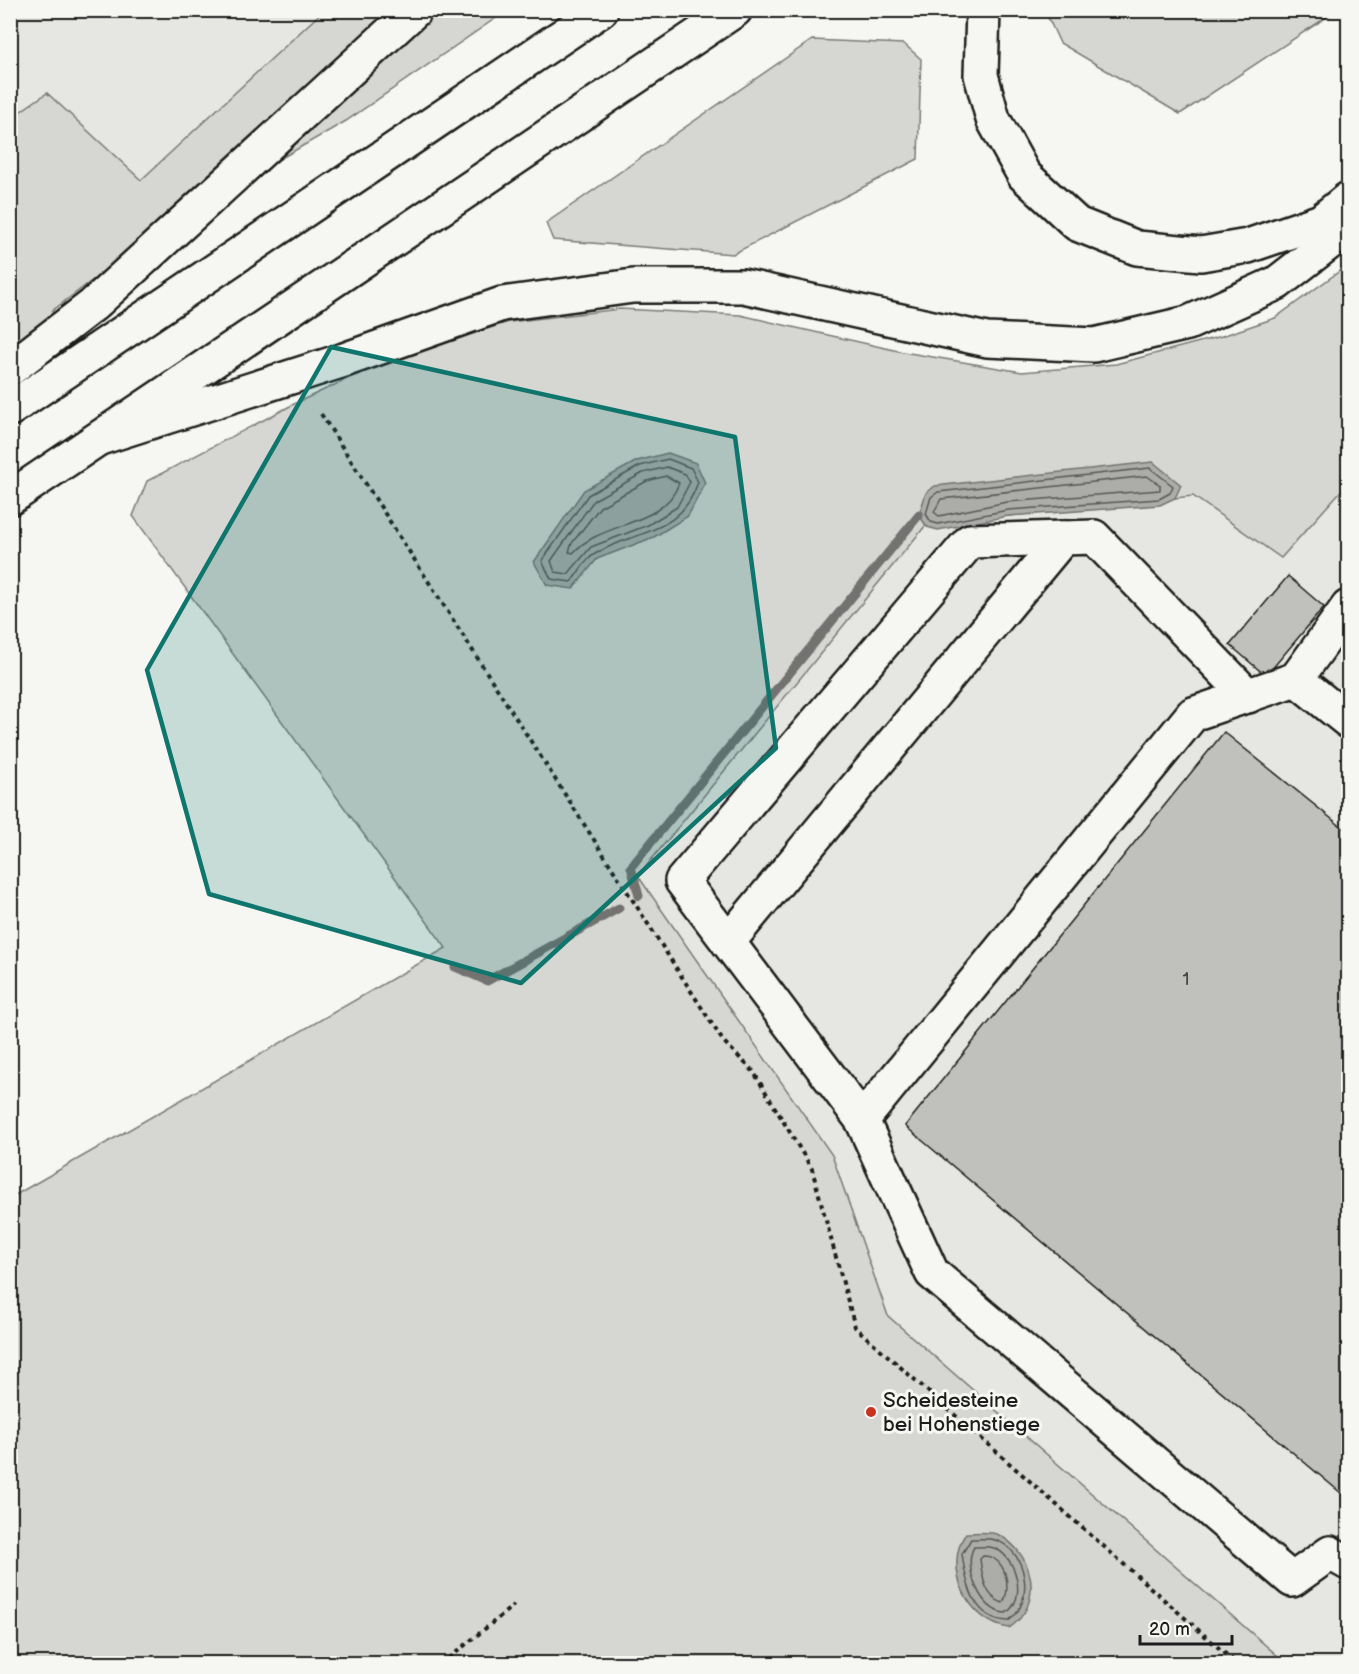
<svg xmlns="http://www.w3.org/2000/svg" width="1359" height="1674" font-family="'Balsamiq Sans',sans-serif">
<rect width="100%" height="100%" fill="#f6f6f2"/>
<filter id="ink" filterUnits="userSpaceOnUse"><feTurbulence type="fractalNoise" baseFrequency=".0167" numOctaves="2"/><feDisplacementMap in="SourceGraphic" scale="12" xChannelSelector="R" yChannelSelector="G"/><feConvolveMatrix kernelMatrix="1 2 1 2 8 2 1 2 1" color-interpolation-filters="sRGB"/></filter>
<g filter="url(#ink)">
<g fill="#e6e6e2">
<path d="M11,11H323L141,180L48,93L11,118Z"/>
<path d="M1348,483V1663H1286L888,1316L832,1155L638,876L926,525L1193,495L1281,558Z"/>
</g>
<g fill="#d6d6d2" stroke="#797977" stroke-width="1.5">
<path d="M323,11H506L346,121L165,225L52,311L56,318L11,351V118L47,93L141,180Z"/>
<path d="M1045,11H1336L1180,114L1060,43Z"/>
<path d="M812,40L904,44L921,59L918,159L733,254L553,240L546,223Z"/>
<path d="M1348,265V483L1281,558L1193,496L926,525L638,876L832,1155L888,1316L1286,1663H11L10,1198L446,948L133,516L147,481L296,403L390,359L509,322L620,309L740,315L903,352L1022,372L1116,364L1222,336L1275,318Z"/>
</g>
<g fill="#acaca9" stroke="#727271" stroke-width="1.5">
<path d="M668,453L696,463L705,483L688,516L654,537L597,559L573,589L547,585L534,562L584,490L637,461Z"/>
<path d="M1153,462L1181,485L1175,498L1160,505L1008,516L938,530L927,527L919,515L926,493L935,486Z"/>
<path d="M966,1533C976,1533 991,1531 999,1535C1035,1554 1044,1605 1009,1628C968,1622 942,1568 966,1533Z"/>
</g>
<g fill="none" stroke-linecap="round" stroke-linejoin="round">
<g stroke="#565654" stroke-width="1.5">
<path d="M668,459L691,468L698,482C681,535 635,530 595,554C585,559 578,574 571,582L551,579L542,561L588,495L640,466Z"/>
<path d="M667,467L685,474L690,482L677,507L648,525L591,547L568,574L555,572L551,561L594,500L643,473Z"/>
<path d="M1150,468L1173,486L1170,493L1159,499L1008,510L938,524L931,522L926,514L931,497L938,492Z"/>
<path d="M666,476L679,483C664,527 601,521 573,553L569,552L572,543L600,507L647,481Z"/>
<path d="M1147,476L1160,485V490L1007,502L939,516L934,512L941,499Z"/>
<path d="M971,1539C978,1539 988,1538 995,1540C1027,1549 1036,1603 1008,1621C972,1619 966,1582 962,1554Z"/>
<path d="M974,1547C980,1547 988,1546 994,1548C1016,1556 1028,1599 1006,1613C981,1613 962,1566 974,1547Z"/>
<path d="M983,1556C1006,1556 1012,1587 1003,1603C985,1598 982,1576 980,1559Z"/>
</g>
<g stroke="#727271" stroke-width="9">
<path d="M639,896L631,867L919,515"/>
<path d="M455,967L487,981L619,908"/>
</g>
</g>
<g fill="#c0c0bd" stroke="#1c1c1c" stroke-width="1.5">
<path d="M1288,576L1324,607L1266,676L1230,645Z"/>
<path d="M1224,732L1348,832V1499L905,1126Z"/>
</g>
<g fill="none" stroke-linecap="round" stroke-linejoin="round">
<g stroke="#1c1c1c" stroke-width="38">
<g id="minor">
<path d="M1348,607L1296,679L1348,721"/>
<path d="M1296,679L1193,714L862,1120L932,1273L1292,1580L1330,1553L1348,1563"/>
<path d="M728,942L1063,538"/>
<path d="M862,1120L682,881L970,541L1094,537L1248,696"/>
</g>
</g>
<g stroke="#1c1c1c" stroke-width="38">
<g id="highway">
<path d="M983,10L981,75L993,119L1024,175L1077,224L1137,248L1201,254L1248,246L1321,221L1348,199"/>
<path d="M10,369L93,305L415,10"/>
<path d="M10,409L601,10"/>
<path d="M100,438L344,360L502,304L633,286H743L987,340L1094,345L1188,323L1277,283L1348,228"/>
<path d="M10,498L735,10"/>
</g>
</g>
<g stroke="#1c1c1c" stroke-width="4" stroke-dasharray="4.5 4.5" stroke-linecap="butt">
<path d="M321,414L723,1041L753,1071L812,1169L855,1327L1237,1664"/>
<path d="M442,1664L514,1605"/>
</g>
<use href="#minor" stroke="#f6f6f2" stroke-width="33"/>
<use href="#highway" stroke="#f6f6f2" stroke-width="33"/>
</g>
</g>
<path fill="#0f766e" fill-opacity="0.2" stroke="#0f766e" stroke-width="4.5" stroke-linejoin="round" d="M331,347L735,437L776,748L521,983L209,894L147,670Z"/>
<circle fill="#c8321e" stroke="#f6f6f2" stroke-width="2" cx="871" cy="1412" r="6"/>
<g text-anchor="middle" dominant-baseline="central" stroke-width="6" stroke-linejoin="round" paint-order="stroke">
<g font-size="18" fill="#454544">
<text x="1186" y="979">1</text>
</g>
<g font-size="21" fill="#1c1c1c" stroke="#f6f6f2" text-anchor="start">
<text x="883" y="1400">Scheidesteine<tspan x="883" dy="24">bei Hohenstiege</tspan></text>
</g>
</g>
<rect width="1359" height="1674" fill="none" stroke="#f6f6f2" stroke-width="36"/>
<rect x="18" y="18" width="1323" height="1638" fill="none" stroke="#1c1c1c" stroke-width="2" filter="url(#ink)"/>
<path d="M1140 1635v9h92v-9" fill="none" stroke="#1c1c1c" stroke-width="3"/>
<text x="1149" y="1635" font-size="18" fill="#1c1c1c" stroke="#f6f6f2" stroke-width="4.5" paint-order="stroke">20 m</text>
</svg>
